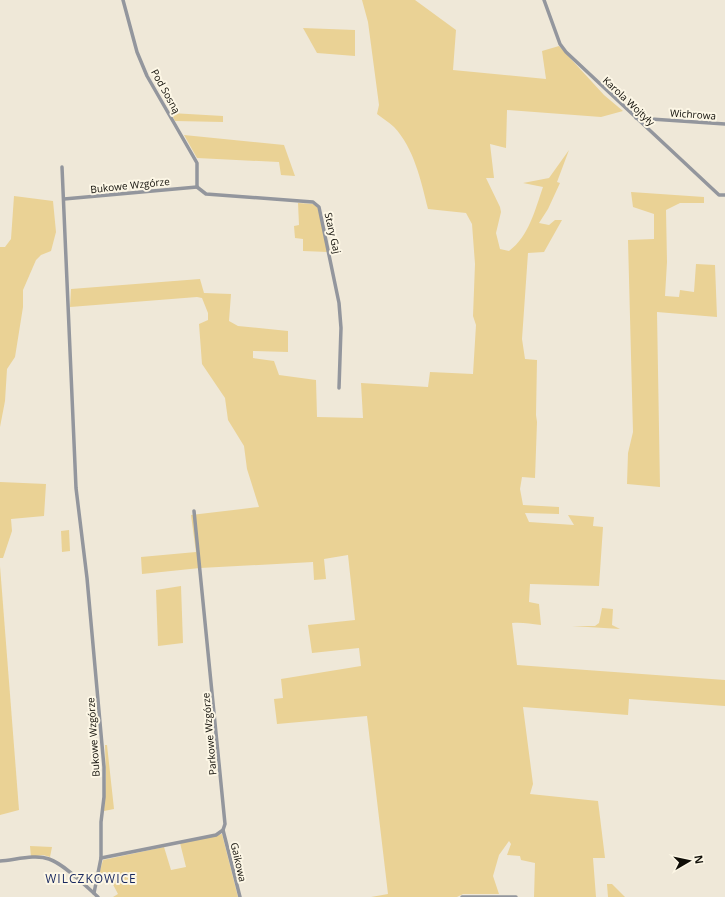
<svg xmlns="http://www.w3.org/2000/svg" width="725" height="897" font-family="'Open Sans',sans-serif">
<rect width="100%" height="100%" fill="#efe8d8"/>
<g fill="#ead295">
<path d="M362,0H415L456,30L453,70L546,79L542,51L559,46L604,95L623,111L601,117L507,110L506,148L490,144L494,178H486L500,207L501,212L496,233L500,249L509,251C529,236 535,210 543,187L523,183L549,178L569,150L557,182L560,183L548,209L539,223L549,225L555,220H562L544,252L528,253L522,339L525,359L537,360L536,415L537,422L535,478L522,477L520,489L523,505L559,507V514L525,513L529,522L574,525L568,515L594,517L593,526L603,527L599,586L530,584L529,602L539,604L541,625C530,624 522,622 512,623L517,665L725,680V706L629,699L628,715L523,707L533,784L530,794L598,801L605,858H593L596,897H534L535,863L521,860L520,856L507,855L511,844L509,841L499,855L493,876L499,894H463L457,897H371L388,894L367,716L277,724L274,699L283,698L281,679L361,666L359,648L312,653L308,625L355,620L348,555L324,559L326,579L314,580L313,562L200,568L142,574L141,557L196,552L191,515L259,507L247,469L244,446L228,420L225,398L202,364L199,324L208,320V313L202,298L197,297L70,307L71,289L200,279L204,293L231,294L229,321L238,326L288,331V352L253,351V358L274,361L279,375L316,380L317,417L363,418L361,383L428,387L430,372L473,374L476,325L473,316L475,264L472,224L466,213L428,209C421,181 414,148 394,127C389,122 382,118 377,114L379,105L368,22Z"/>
<path d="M303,28L355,30V56L317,53Z"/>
<path d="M171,113L223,116V122L175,121Z"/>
<path d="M184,135L284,145L295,176L281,175L279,162L197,158Z"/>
<path d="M631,192L704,197V203H680L666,210L667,262L665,296L679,297L680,290L694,292L696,264L715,265L717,317L657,312L660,487L627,484L628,453L633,432L628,240L654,239V214L633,207Z"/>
<path d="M14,196L53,201L56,232L51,251L41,255L36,260L23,290V307L15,357L7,369L5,401L0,427V247H5L11,239Z"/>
<path d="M298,203L313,204L318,208L328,252L303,251V239L295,238L294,226L299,225Z"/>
<path d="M0,482L46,484L44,516L11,519L12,531L3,558H0Z"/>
<path d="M69,530L70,551L62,552L61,531Z"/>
<path d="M0,566L19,810L0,815Z"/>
<path d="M181,586L183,643L158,646L156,590Z"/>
<path d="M602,608L613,609L612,625L620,629L572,626H595L599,623Z"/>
<path d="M105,745H107L114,809L104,811L106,775Z"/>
<path d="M222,834L238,897H113L118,894L109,877L99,874L103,860L164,847L171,870L186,867L180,843Z"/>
<path d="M30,846L52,847L50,857L43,855L31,857Z"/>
<path d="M607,884H612L625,897H608Z"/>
</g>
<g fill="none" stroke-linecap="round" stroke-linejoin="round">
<g stroke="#93969d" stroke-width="3.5">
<path d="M123,0L137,52L147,76L197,163V187"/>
<path d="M544,0L560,44L566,52L719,195H725"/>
<path d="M636,118L725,124"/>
<path d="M62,167L76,488L87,578L104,767V797L101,822V858L94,893"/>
<path d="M197,187L206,194L313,202L319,207L339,303L341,328L339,388"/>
<path d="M64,199L197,187"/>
<path d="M223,830L240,897"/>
<path d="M101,858L216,835L223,830L225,824L194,511"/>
<path d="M0,861C15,860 35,854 49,859C64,864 86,886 98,897"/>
<path d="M462,897H516"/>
</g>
</g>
<g text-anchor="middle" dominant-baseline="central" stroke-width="4" stroke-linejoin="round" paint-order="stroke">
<g font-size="10" fill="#0f0d07" stroke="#fcf6e5">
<text transform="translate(166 91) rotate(61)">Pod Sosną</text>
<text transform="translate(629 101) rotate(43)">Karola Wojtyły</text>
<text transform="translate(693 114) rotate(4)">Wichrowa</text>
<text transform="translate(130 185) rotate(-6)">Bukowe Wzgórze</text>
<text transform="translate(333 233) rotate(77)">Stary Gaj</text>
<text transform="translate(209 734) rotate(-95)">Parkowe Wzgórze</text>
<text transform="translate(93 737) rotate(-94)">Bukowe Wzgórze</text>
<text transform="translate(239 862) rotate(77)">Gaikowa</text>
</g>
<g font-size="12" letter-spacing="1" fill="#18285f" stroke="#fcf6e5">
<text x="91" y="878">WILCZKOWICE</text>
</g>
</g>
<g transform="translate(689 861) rotate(81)" stroke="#fcf6e5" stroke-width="3" paint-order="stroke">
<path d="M0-3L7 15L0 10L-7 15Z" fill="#0f0d07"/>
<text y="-6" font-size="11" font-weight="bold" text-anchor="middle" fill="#0f0d07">N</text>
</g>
</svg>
